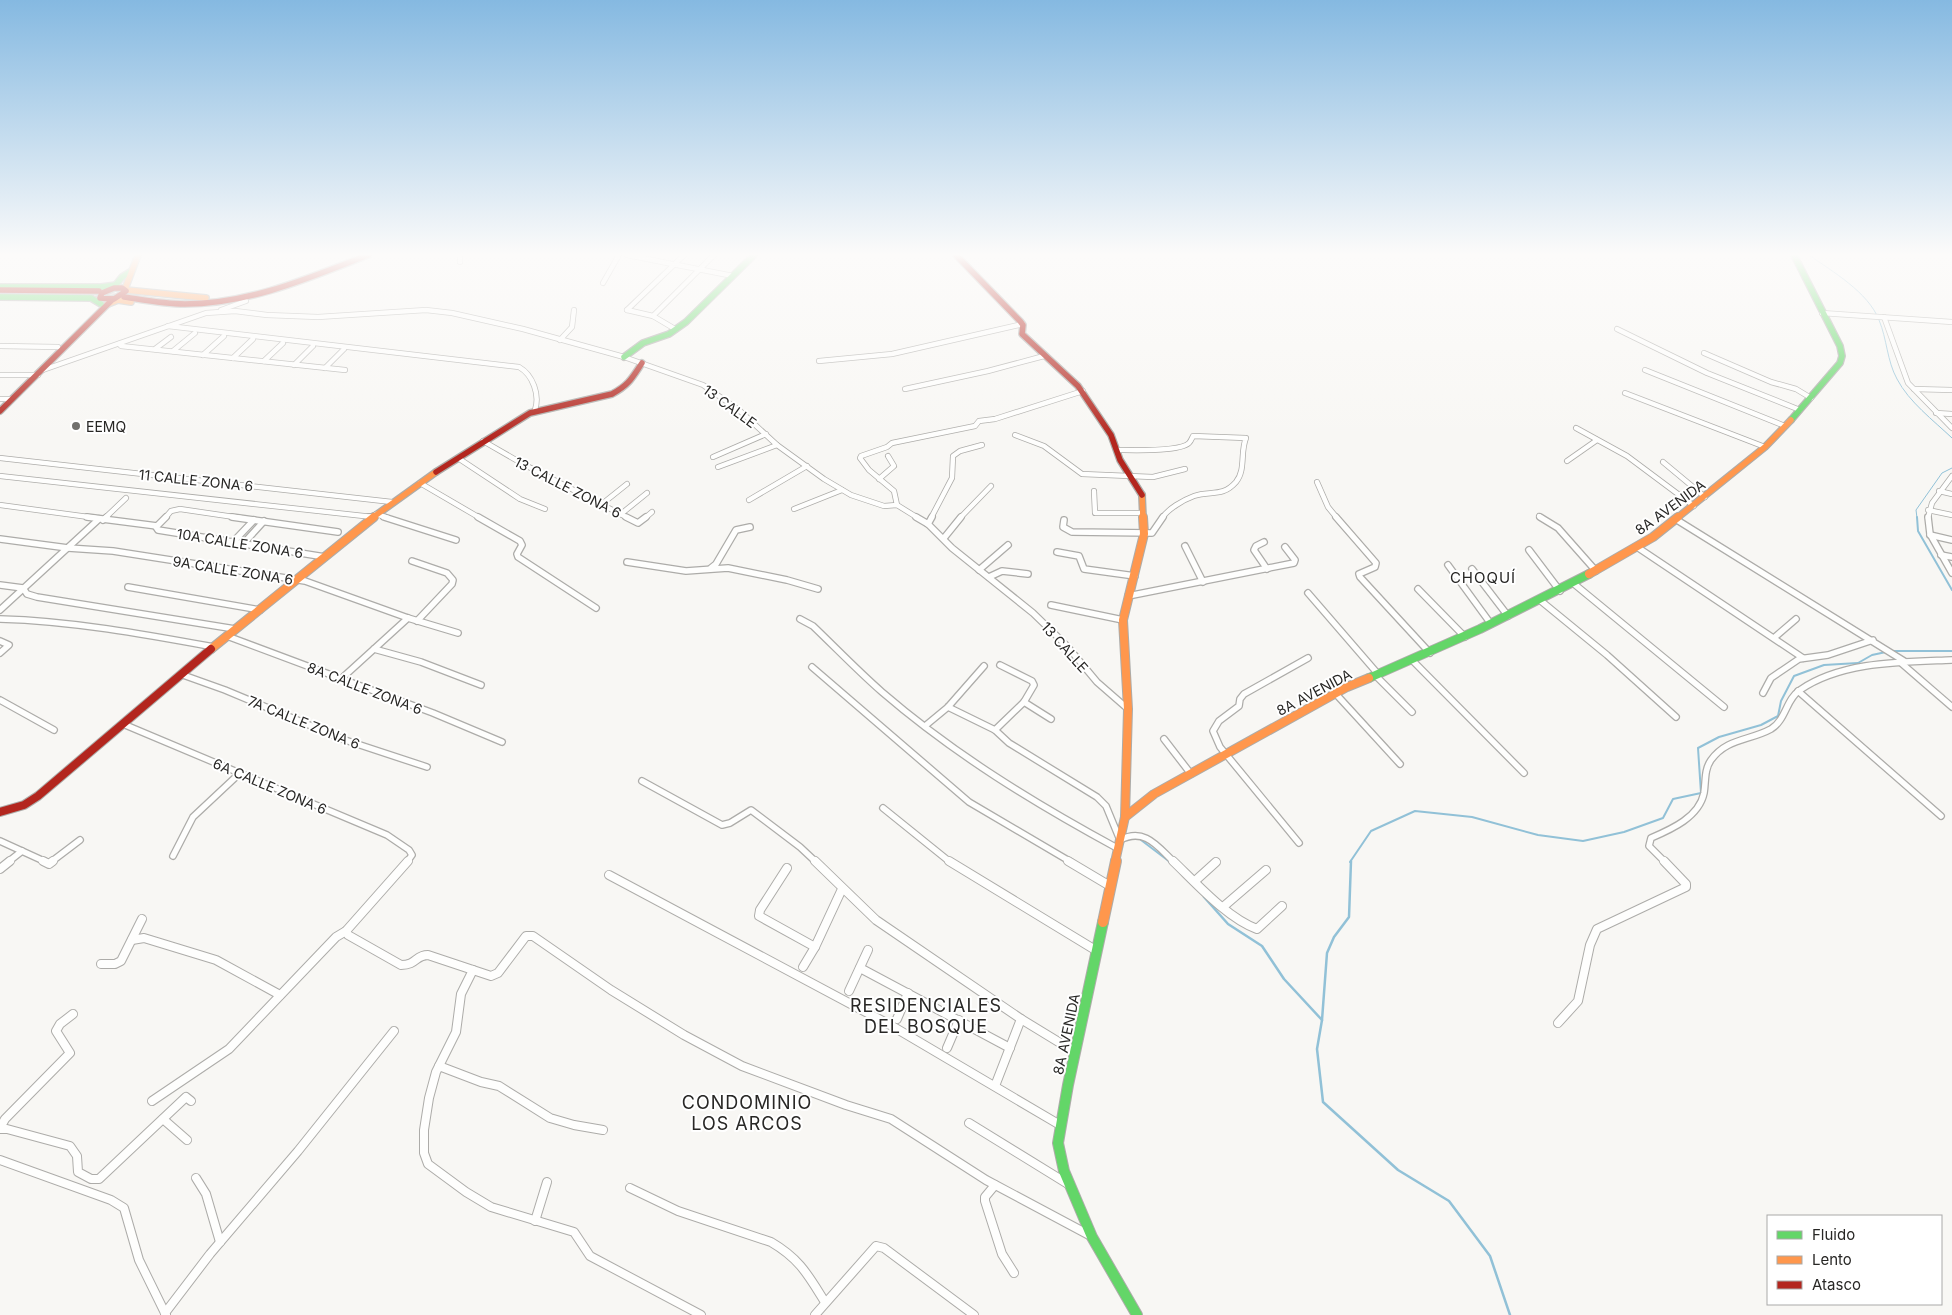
<svg xmlns="http://www.w3.org/2000/svg" width="1952" height="1315" font-family="Inter,sans-serif">
<rect width="100%" height="100%" fill="#f8f7f4"/>
<g fill="none" stroke-linecap="round" stroke-linejoin="round">
<g stroke="#91c1d7" stroke-width="1">
<path d="M1809,255C1833,272 1868,292 1879,320C1887,339 1887,361 1897,379C1909,402 1933,420 1952,438"/>
<path d="M1917,518L1916,510L1942,473L1952,468"/>
</g>
<g stroke="#91c1d7" stroke-width="2">
<path d="M1917,517L1918,531L1952,590"/>
<path d="M1893,651H1952"/>
<path d="M1141,840L1170,862"/>
<path d="M1350,862L1371,831L1415,811L1472,817L1538,835L1583,841L1624,832L1663,818L1673,799L1701,793L1698,748L1719,737L1761,725L1778,716L1781,701L1794,676L1824,665L1858,663L1872,655L1886,652"/>
</g>
<g stroke="#91c1d7" stroke-width="2.5">
<path d="M1169,861L1171,863"/>
<path d="M1351,861L1349,917L1334,937L1327,953L1322,1020L1317,1049L1323,1102L1398,1170L1449,1201L1490,1256L1510,1315"/>
<path d="M1204,897L1228,924L1262,946L1284,979L1322,1020"/>
</g>
<path stroke="#cecdcb" stroke-width="8" stroke-dasharray="8 4" stroke-linecap="butt" d="M95,295L124,297"/>
<g stroke="#adaca9" stroke-width="6">
<g id="street-far2">
<path d="M460,255V262"/>
<path d="M627,255L733,276"/>
<path d="M603,283L619,255"/>
<path d="M221,310L246,301"/>
<path d="M627,310L684,255"/>
<path d="M627,310L653,316L675,329"/>
<path d="M1822,313L1952,322"/>
<path d="M653,316L714,255"/>
<path d="M1884,317L1908,383L1952,428"/>
<path d="M168,326L519,367C533,375 540,395 535,410"/>
<path d="M1617,329L1707,373L1800,410"/>
<path d="M560,340L572,327L574,310"/>
<path d="M119,344L121,346L345,370"/>
<path d="M0,346L58,347"/>
<path d="M155,349L171,337"/>
<path d="M173,351L195,333"/>
<path d="M1704,353L1771,382L1796,389L1811,398"/>
<path d="M203,355L224,336"/>
<path d="M233,358L253,339"/>
<path d="M264,361L283,343"/>
<path d="M819,361L892,354L1023,324"/>
<path d="M294,365L313,346"/>
<path d="M325,368L344,349"/>
<path d="M1645,370L1785,426"/>
<path d="M40,371L206,313L235,311L267,315L318,317L426,310L452,313L523,329L624,357L703,385L739,410L777,445L824,479L851,495L884,506L897,505L918,518"/>
<path d="M0,375H38"/>
<path d="M905,389L988,371L1044,356"/>
<path d="M1914,389L1952,390"/>
<path d="M1625,393L1765,447"/>
<path d="M0,399H11"/>
<path d="M1936,413L1952,414"/>
<path d="M1576,428L1627,456L1694,506"/>
<path d="M1015,435L1044,446L1082,474L1153,477L1185,469"/>
<path d="M483,441L523,464L628,518"/>
<path d="M1117,450C1131,450 1180,452 1189,443C1191,441 1192,438 1193,436L1246,438C1240,452 1246,470 1236,482C1222,498 1210,490 1194,496C1183,500 1168,509 1162,518"/>
<path d="M713,457L766,434"/>
<path d="M0,458L392,502"/>
<path d="M458,458L520,499L545,509"/>
<path d="M1567,461L1597,440"/>
<path d="M1663,462L1705,497"/>
<path d="M718,467L777,445"/>
<path d="M0,476L373,517"/>
<path d="M879,479L894,466L888,456"/>
<path d="M1317,482L1328,507L1337,518"/>
<path d="M420,483L480,518"/>
<path d="M1094,491L1095,513H1143"/>
<path d="M1939,491L1952,494"/>
<path d="M749,500L807,466"/>
<path d="M602,504L627,484"/>
<path d="M0,505L96,518"/>
<path d="M897,505L894,491L869,470L860,458L861,456L887,447L892,443L975,426L979,421L995,419L1083,391"/>
<path d="M794,509L842,490"/>
<path d="M1928,510L1952,515"/>
<path d="M376,514L388,518"/>
<path d="M621,514L647,493"/>
<path d="M1539,516L1542,518"/>
<path d="M105,518L126,498"/>
<path d="M165,518L171,511L180,509L241,518"/>
<path d="M645,518L652,512"/>
<path d="M931,518L952,478L953,456L960,451L982,445"/>
<path d="M960,518L991,486"/>
<path d="M1928,518L1932,503L1952,476"/>
</g>
</g>
<g stroke="#adaca9" stroke-width="8">
<g id="street-far1">
<path d="M87,517L157,526"/>
<path d="M166,517L156,527L158,530L325,557"/>
<path d="M232,517L338,532"/>
<path d="M369,517H373"/>
<path d="M384,517L456,540"/>
<path d="M478,517L520,541L522,545L517,554L518,557L596,608"/>
<path d="M626,517L638,523L646,517"/>
<path d="M916,517L928,524L952,548L1033,613L1067,646L1097,682L1128,709"/>
<path d="M1336,517L1376,563L1375,567L1359,574L1360,577L1430,653"/>
<path d="M1540,517L1558,528L1596,571"/>
<path d="M1928,517L1930,534L1952,573"/>
<path d="M103,520L107,517"/>
<path d="M1064,520L1063,527L1072,532L1152,533L1163,517"/>
<path d="M1677,520L1904,661"/>
<path d="M928,524L932,517"/>
<path d="M1930,535L1952,540"/>
<path d="M944,538L961,517"/>
<path d="M0,539L68,548L113,551L305,581L408,618L458,633"/>
<path d="M233,542L254,520"/>
<path d="M1264,542L1256,546L1254,550L1267,569"/>
<path d="M244,543L264,521"/>
<path d="M1185,546L1203,582"/>
<path d="M1637,547L1803,658"/>
<path d="M1529,550L1560,591"/>
<path d="M1057,552L1079,556L1084,569L1135,576"/>
<path d="M1941,555L1952,557"/>
<path d="M412,561L447,573L453,580L452,584L417,621"/>
<path d="M627,562L686,571L728,568L787,580L818,589"/>
<path d="M1448,565L1491,624"/>
<path d="M711,568L716,564L736,530L750,527"/>
<path d="M1472,569L1508,616"/>
<path d="M979,570L1008,545"/>
<path d="M989,577L1002,571L1028,574"/>
<path d="M1573,583L1724,707"/>
<path d="M0,585L23,588L27,594L37,597L235,629"/>
<path d="M128,587L260,610"/>
<path d="M1418,589L1465,637"/>
<path d="M1308,593L1378,674"/>
<path d="M1128,596L1294,563L1295,560L1285,547"/>
<path d="M1541,601L1607,655L1676,717"/>
<path d="M1051,605L1123,620"/>
<path d="M0,610L99,519"/>
<path d="M0,619C72,621 143,634 214,647"/>
<path d="M800,619L813,626C836,648 858,671 882,692C954,754 1034,803 1117,848"/>
<path d="M227,636L433,713L502,742"/>
<path d="M1775,637L1796,619"/>
<path d="M0,641L9,645L0,653"/>
<path d="M374,649L421,662L481,685"/>
<path d="M1413,661L1524,773"/>
<path d="M1900,662L1952,707"/>
<path d="M812,667L969,802L1071,862"/>
<path d="M183,675L225,690L345,740L427,767"/>
<path d="M1375,675L1412,712"/>
<path d="M341,679L408,618"/>
<path d="M1798,691L1941,816"/>
<path d="M1335,693L1400,764"/>
<path d="M1763,693L1771,678L1799,659L1828,655L1873,640"/>
<path d="M0,700L54,730"/>
<path d="M1024,702L1051,719"/>
<path d="M948,707L995,730L1009,743L1097,797L1106,806L1120,840C1145,827 1158,847 1174,862"/>
<path d="M123,724L387,835L409,850L412,855L407,862"/>
<path d="M925,726L948,707L984,666"/>
<path d="M995,730L1024,702L1034,685L1032,681L1000,665"/>
<path d="M1164,739L1191,774"/>
<path d="M642,781L722,825L730,823L751,810L800,847L816,862"/>
<path d="M883,808L950,862"/>
<path d="M0,841L46,862"/>
<path d="M1299,843L1220,747L1213,731L1219,721L1239,706L1240,699L1244,694L1308,658"/>
<path d="M173,856L193,817L240,773"/>
<path d="M8,862L22,851"/>
<path d="M51,862L80,840"/>
<path d="M1665,862L1649,846L1651,838C1672,829 1699,817 1704,793C1706,781 1704,770 1711,760C1727,738 1749,741 1771,729C1786,720 1786,699 1800,690C1842,661 1903,662 1952,660"/>
</g>
</g>
<g stroke="#adaca9" stroke-width="10">
<g id="street">
<path d="M43,861L49,864L53,861"/>
<path d="M815,861L876,920L1021,1019L1075,1052"/>
<path d="M949,861L1097,951"/>
<path d="M1068,861L1110,886"/>
<path d="M1173,861C1196,883 1227,918 1257,929L1282,906"/>
<path d="M787,868L760,910L759,916L815,947"/>
<path d="M0,869L10,861"/>
<path d="M609,875L892,1026L1060,1125"/>
<path d="M1195,881L1216,862"/>
<path d="M1223,907L1266,870"/>
<path d="M346,931L348,935L401,965C417,965 415,955 428,955L491,976L498,973L526,936H533L611,990L684,1035L742,1066L846,1105L891,1119L986,1180L1091,1236"/>
<path d="M132,940L144,938L216,960L280,995"/>
<path d="M101,964H115L121,961L142,919"/>
<path d="M803,967L815,947L842,889"/>
<path d="M860,968L1010,1048"/>
<path d="M473,970L461,994L456,1032L436,1072L429,1098L424,1130V1153L428,1164L466,1192L491,1207L574,1232L590,1256L701,1315"/>
<path d="M849,991L868,950"/>
<path d="M897,1019L908,993"/>
<path d="M1558,1023L1578,1001L1590,945L1597,929L1686,887V884L1664,861"/>
<path d="M947,1048L959,1020"/>
<path d="M439,1066L481,1082L499,1086L550,1118L574,1125L603,1130"/>
<path d="M995,1086L1021,1019"/>
<path d="M152,1101L229,1049L336,937L346,931L408,861"/>
<path d="M163,1119L187,1140"/>
<path d="M969,1123L1068,1184"/>
<path d="M0,1128L5,1119L70,1053L56,1031L60,1024L73,1014"/>
<path d="M0,1129H7L70,1146L77,1156L78,1172L91,1179H99L186,1097L191,1101"/>
<path d="M0,1160L111,1200L124,1208L139,1260L166,1315"/>
<path d="M196,1178L206,1194L220,1242"/>
<path d="M995,1185L985,1197V1201L1002,1254L1014,1273"/>
<path d="M630,1188L678,1211L771,1242C800,1259 808,1275 825,1302"/>
<path d="M535,1221L547,1182"/>
<path d="M165,1313L210,1254L298,1151L394,1031"/>
<path d="M815,1315L876,1246L884,1248L974,1315"/>
</g>
</g>
<g stroke="#adaca9" stroke-width="8">
<g id="fast-far2">
<path d="M0,287H101L116,285"/>
<path d="M114,287L122,277L130,272"/>
<path d="M0,297L91,298L101,304"/>
<path d="M624,357L643,343L669,334L686,322L754,255"/>
<path d="M1791,420L1840,363L1842,356L1840,346L1794,255"/>
</g>
</g>
<g stroke="#adaca9" stroke-width="10">
<path id="fast-far1" d="M1369,678L1480,629L1589,574"/>
</g>
<g stroke="#adaca9" stroke-width="12">
<path id="fast" d="M1103,922L1068,1085L1058,1143L1064,1171L1092,1237L1137,1315"/>
</g>
<g stroke="#adaca9" stroke-width="8">
<g id="slow-far2">
<path d="M125,289L138,255"/>
<path d="M126,290L206,298"/>
<path d="M108,304L118,300L131,302"/>
<path d="M1142,495L1143,518"/>
<path d="M372,518L436,472"/>
<path d="M1677,518L1765,447L1791,420"/>
</g>
</g>
<g stroke="#adaca9" stroke-width="10">
<g id="slow-far1">
<path d="M1589,574L1653,537L1678,517"/>
<path d="M211,649L374,517"/>
<path d="M1125,817L1128,709L1123,620L1144,534L1143,517"/>
<path d="M1115,862L1125,817L1154,794L1347,687L1369,678"/>
</g>
</g>
<g stroke="#adaca9" stroke-width="12">
<path id="slow" d="M1103,922L1116,861"/>
</g>
<g stroke="#adaca9" stroke-width="8">
<g id="jam-far1">
<path d="M956,255L1020,321L1023,325L1022,334L1078,386L1111,435L1120,460L1142,495"/>
<path d="M114,288H122L126,291L114,299L100,298L102,293Z"/>
<path d="M0,290L99,291"/>
<path d="M124,297C144,300 164,304 185,304C249,304 309,278 368,255"/>
<path d="M0,411L113,299"/>
<path d="M436,472L530,413L612,394C629,385 632,378 642,363"/>
</g>
</g>
<g stroke="#adaca9" stroke-width="10">
<path id="jam" d="M0,812L24,805L38,796L211,649"/>
</g>
<use href="#street-far2" stroke="#fefefd" stroke-width="4.5"/>
<use href="#street-far1" stroke="#fefefd" stroke-width="5.5"/>
<use href="#street" stroke="#fefefd" stroke-width="8"/>
<use href="#fast-far2" stroke="#63d668" stroke-width="5.5"/>
<use href="#fast-far1" stroke="#63d668" stroke-width="8"/>
<use href="#fast" stroke="#63d668" stroke-width="10"/>
<use href="#slow-far2" stroke="#ff974d" stroke-width="5.5"/>
<use href="#slow-far1" stroke="#ff974d" stroke-width="8"/>
<use href="#slow" stroke="#ff974d" stroke-width="10"/>
<use href="#jam-far1" stroke="#b3261e" stroke-width="5.5"/>
<use href="#jam" stroke="#b3261e" stroke-width="8"/>
</g>
<linearGradient id="sky" x2="0" y2="1"><stop stop-color="#85b9e1"/><stop offset="0.58" stop-color="#fcfbfa"/><stop offset="1" stop-color="#fcfbfa" stop-opacity="0"/></linearGradient>
<rect width="1952" height="439" fill="url(#sky)"/>
<circle fill="#71706d" stroke="#fff" stroke-width="2" cx="76" cy="426" r="5"/>
<g text-anchor="middle" dominant-baseline="central" stroke-width="4" stroke-linejoin="round" paint-order="stroke">
<g font-size="14" fill="#282725" stroke="#fff">
<text transform="translate(730 406) rotate(36)">13 CALLE</text>
<text transform="translate(196 480) rotate(6)">11 CALLE ZONA 6</text>
<text transform="translate(568 487) rotate(27)">13 CALLE ZONA 6</text>
<text transform="translate(1670 507) rotate(-36)">8A AVENIDA</text>
<text transform="translate(240 543) rotate(9)">10A CALLE ZONA 6</text>
<text transform="translate(233 570) rotate(9)">9A CALLE ZONA 6</text>
<text transform="translate(1065 647) rotate(48)">13 CALLE</text>
<text transform="translate(365 688) rotate(21)">8A CALLE ZONA 6</text>
<text transform="translate(1314 692) rotate(-28)">8A AVENIDA</text>
<text transform="translate(304 722) rotate(22)">7A CALLE ZONA 6</text>
<text transform="translate(270 786) rotate(23)">6A CALLE ZONA 6</text>
<text transform="translate(1066 1034) rotate(-78)">8A AVENIDA</text>
</g>
<g font-size="14" fill="#282725" stroke="#fff" text-anchor="start">
<text x="86" y="426">EEMQ</text>
</g>
<g font-size="15" letter-spacing="1" fill="#282725" stroke="#fff">
<text x="1483" y="577">CHOQUÍ</text>
</g>
<g font-size="18" letter-spacing="1" fill="#282725" stroke="#fff">
<text x="926" y="1005">RESIDENCIALES<tspan x="926" dy="21">DEL BOSQUE</tspan></text>
<text x="747" y="1102">CONDOMINIO<tspan x="747" dy="21">LOS ARCOS</tspan></text>
</g>
</g>
<rect x="1767" y="1215" width="175" height="90" fill="#ffffff" stroke="#a9a9a8"/>
<rect x="1777" y="1231" width="25" height="8" fill="#63d668" stroke="#a9a9a8"/>
<text x="1812" y="1240" font-size="15" fill="#282725">Fluido</text>
<rect x="1777" y="1256" width="25" height="8" fill="#ff974d" stroke="#a9a9a8"/>
<text x="1812" y="1265" font-size="15" fill="#282725">Lento</text>
<rect x="1777" y="1281" width="25" height="8" fill="#b3261e" stroke="#a9a9a8"/>
<text x="1812" y="1290" font-size="15" fill="#282725">Atasco</text>
</svg>
